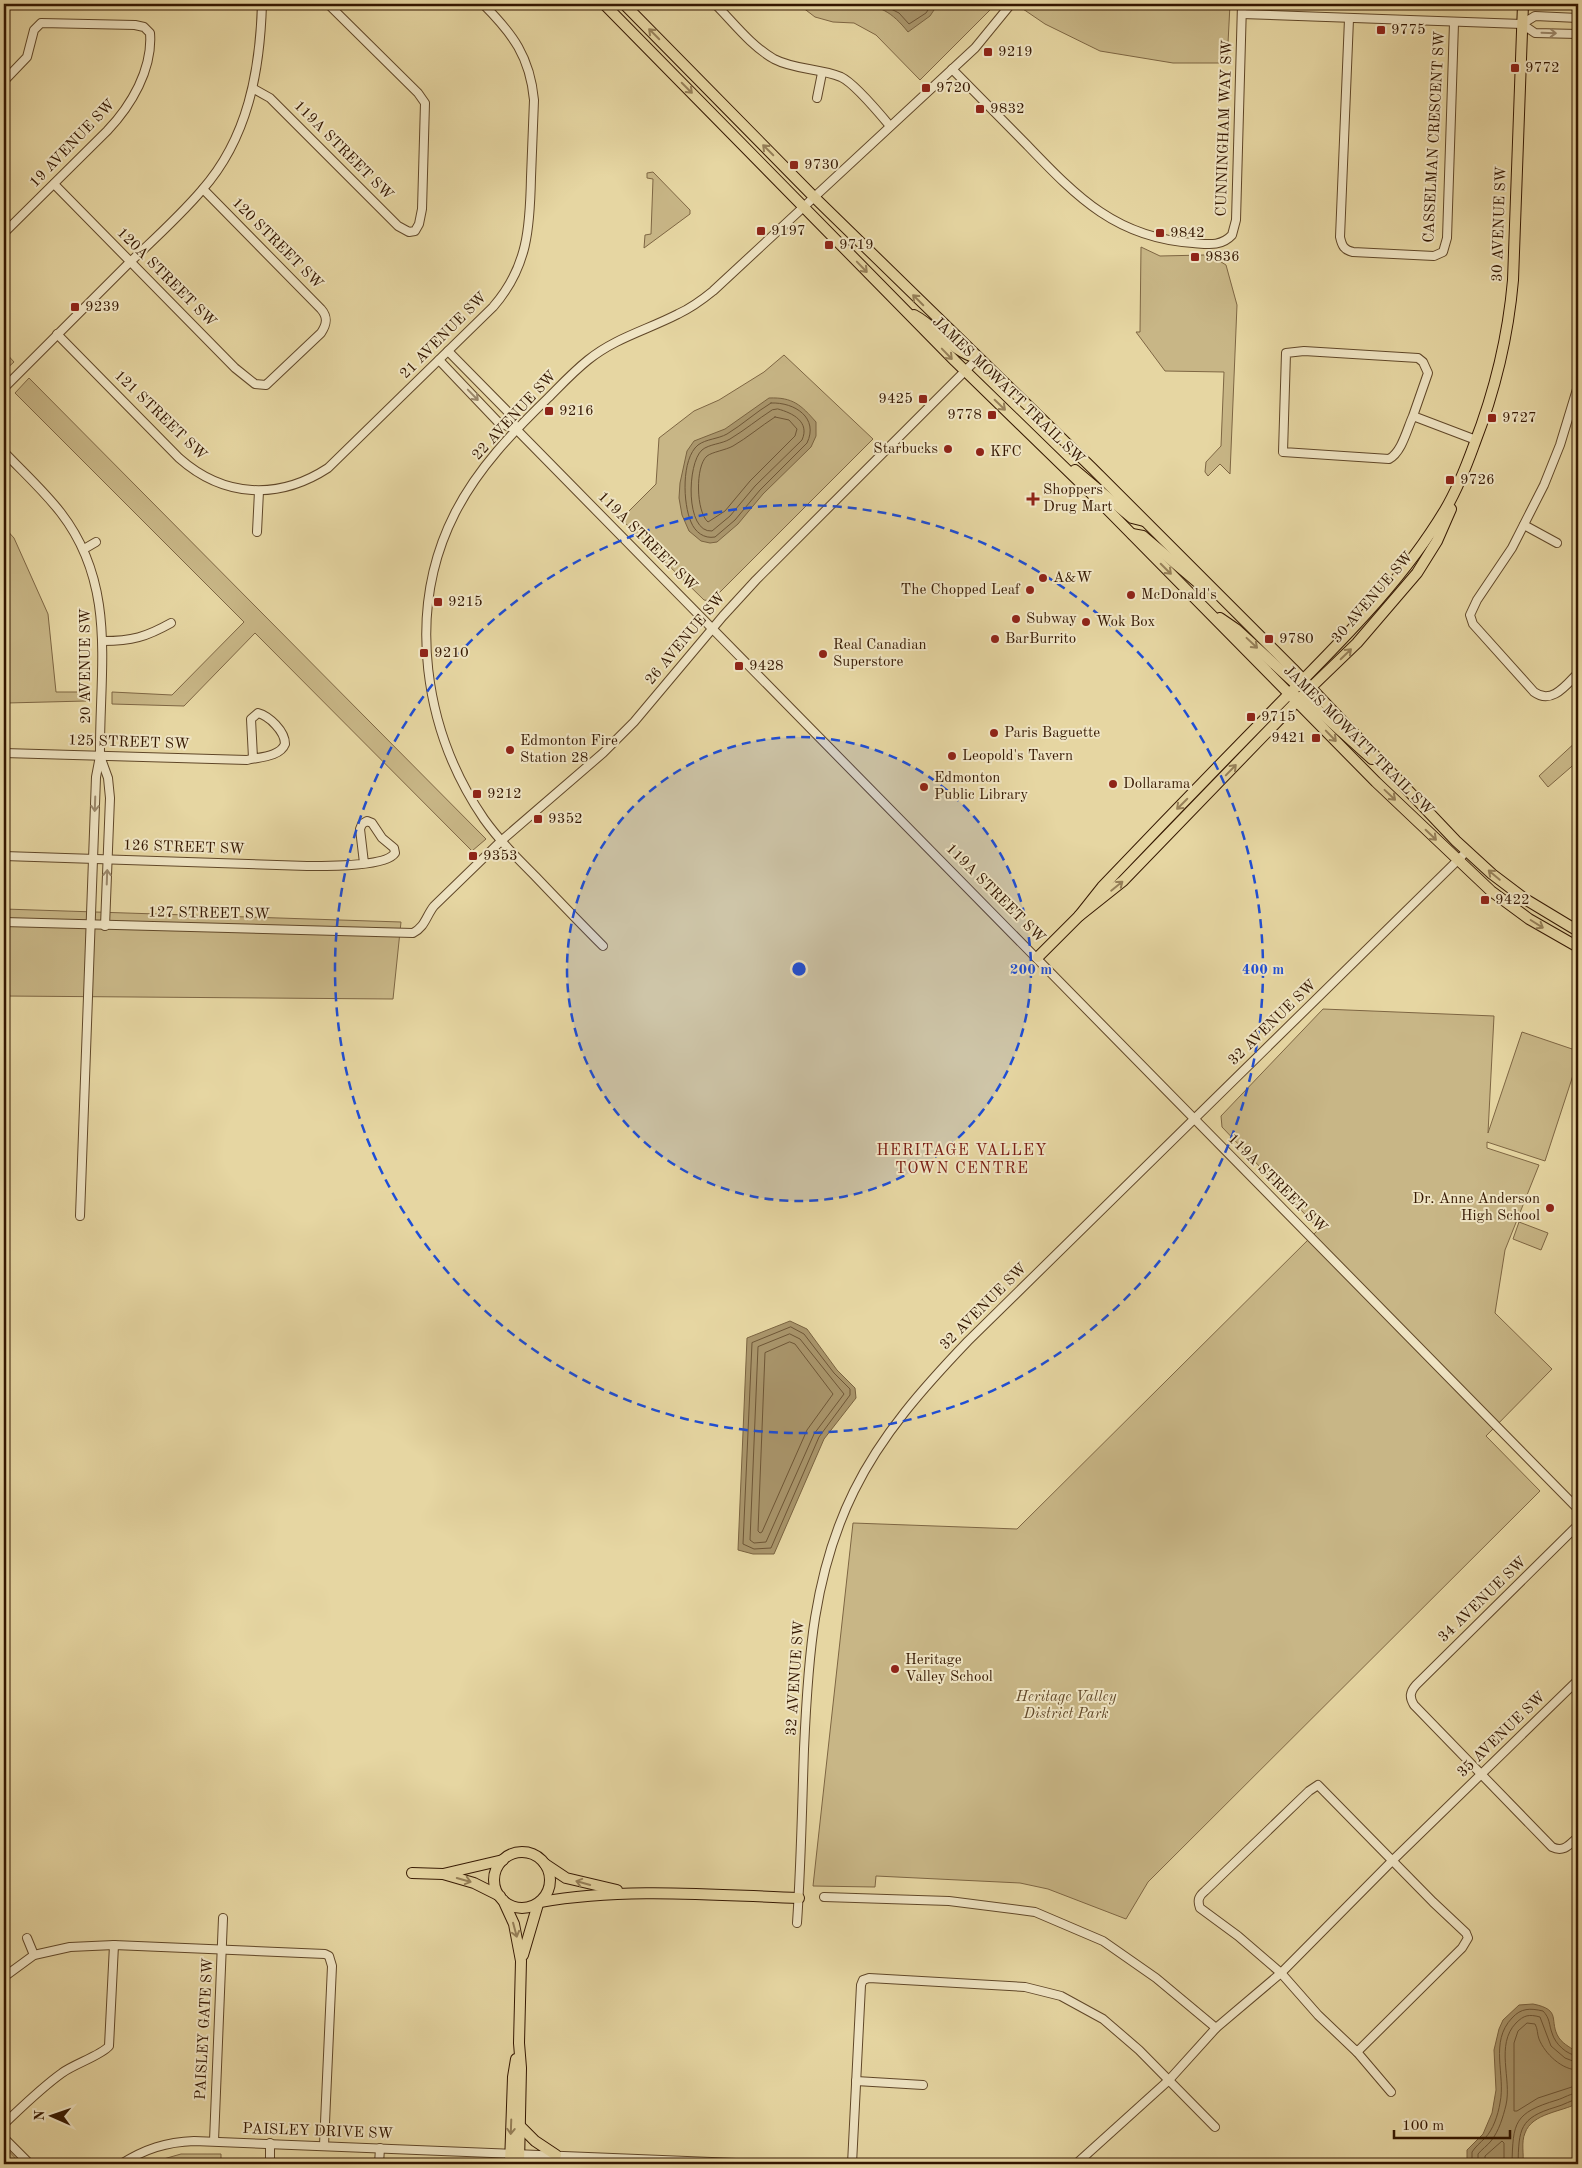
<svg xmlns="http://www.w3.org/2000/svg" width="1582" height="2168" font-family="'Old Standard TT',serif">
<rect width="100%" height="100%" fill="#e6d6a2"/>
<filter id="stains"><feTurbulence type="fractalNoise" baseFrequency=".004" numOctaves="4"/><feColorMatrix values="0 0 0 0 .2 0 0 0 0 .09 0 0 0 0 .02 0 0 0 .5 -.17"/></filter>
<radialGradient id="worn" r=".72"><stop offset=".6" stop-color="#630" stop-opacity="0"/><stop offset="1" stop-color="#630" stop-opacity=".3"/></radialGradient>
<g fill="#c8b686" stroke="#7e6643">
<path d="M798,4H996L920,80L876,35L854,23L833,22L815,17Z"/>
<path d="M1026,4H1230L1227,63H1173L1100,51L1045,24L1023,9Z"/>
<path d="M653,172L690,210V214L644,248L645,235L651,234L653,179L647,178V173Z"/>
<path d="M1141,247L1160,256L1204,255L1213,257L1226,265L1237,305L1230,474L1220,464L1208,476L1205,472L1206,462L1221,446L1224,372L1165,371L1136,332H1140Z"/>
<path d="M4,351L14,362L4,371Z"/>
<path d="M784,355L873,439L711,601L704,600L621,519L656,484L659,438L694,411L719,400L764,372Z"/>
<path d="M29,378L486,839L472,851L255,633L184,706L112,704V692L172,695L244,622L15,393Z"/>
<path d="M4,527L14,538L48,614L56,692H87L86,701L7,703L4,740Z"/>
<path d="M1578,740V761L1548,787L1539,776Z"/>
<path d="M4,909L401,922L393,999L4,996Z"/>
<path d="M1323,1009L1494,1016L1488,1133L1522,1032L1578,1051V1060L1545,1161L1487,1142V1148L1539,1165L1505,1250L1495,1313L1552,1369L1486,1436L1540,1491L1148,1882L1126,1919L1048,1889L1020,1883L876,1876L875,1887L813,1886L853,1523L1017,1529L1319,1229L1222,1127L1221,1116Z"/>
<path d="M1519,1222L1548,1233L1541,1250L1513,1239Z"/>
<path d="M4,2146L21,2164H4Z"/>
<path d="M181,2154H221V2164H146Z"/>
</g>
<g fill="#a9956b" stroke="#7a6340">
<path d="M855,4H938L930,16L908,32C892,12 880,5 855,4Z"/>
<path d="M769,398C793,397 801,405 816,422V436L811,447L763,494L738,524L717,542L710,543L701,541L689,531L682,515L679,498L680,483L687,451L694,441L725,429Z"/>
<path d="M790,1321L807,1329L837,1370L855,1388L856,1398L824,1439L774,1554H753L738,1550L747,1338Z"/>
<path d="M1533,2004C1563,2010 1548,2021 1559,2038C1564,2045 1572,2048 1578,2053V2103C1562,2112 1532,2113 1525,2133C1521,2142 1524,2154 1523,2164H1467V2150L1483,2134L1492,2113L1496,2090L1494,2050L1499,2029L1503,2020L1519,2005Z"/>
</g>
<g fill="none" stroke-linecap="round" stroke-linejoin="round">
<g stroke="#6e5636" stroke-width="1">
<path d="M881,4L899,13L909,24L926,13L932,4"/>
<path d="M771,403C795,402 819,418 807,443L760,490L735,520L715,537C704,539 695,532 691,522C683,504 681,459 698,445C706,439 718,439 727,434C742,425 756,412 771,403Z"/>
<path d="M778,409C793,413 810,422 802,440L755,486L730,516L712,531C685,533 687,463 702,450C709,444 722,444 730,439C745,430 758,419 772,410Z"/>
<path d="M775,417L789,420L797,429L795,436L750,481L725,511L708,522C696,512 695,466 707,456C712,452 726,450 733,446C747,438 761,426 775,417Z"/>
<path d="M791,1327L804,1334L834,1373L850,1389V1395L819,1437L771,1548L754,1549L743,1544L752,1343Z"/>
<path d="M790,1334L800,1339L844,1394L814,1434L766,1542L754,1543L750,1540L758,1347Z"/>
<path d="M790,1342L795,1344L833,1394L807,1430L762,1532L760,1533L758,1531L765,1353Z"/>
<path d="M1578,2070C1562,2070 1545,2054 1539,2039C1537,2034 1538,2029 1535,2024L1527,2023L1518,2031L1514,2043V2111H1517L1538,2098L1578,2085"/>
<path d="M1472,2164V2152C1476,2146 1480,2143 1485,2138C1493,2130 1498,2115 1500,2103C1506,2075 1489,2042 1512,2018C1521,2008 1530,2008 1543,2011C1550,2018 1549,2025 1552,2033C1555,2044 1567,2055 1578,2056"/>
<path d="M1478,2164V2154C1482,2149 1487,2146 1491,2141C1499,2131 1503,2117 1506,2105C1512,2079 1495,2045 1516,2023C1524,2015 1529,2014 1540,2017L1551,2046L1565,2058L1578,2063"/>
<path d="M1485,2164V2156L1502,2141L1504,2143V2164"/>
<path d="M1512,2164C1513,2122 1514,2113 1557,2100C1564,2098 1571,2093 1578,2093"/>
<path d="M1518,2164C1519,2129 1519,2118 1556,2107C1564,2105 1571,2100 1578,2099"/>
</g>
<g stroke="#604728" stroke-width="10">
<g id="minor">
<path d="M715,4C733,22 751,46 774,59C795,70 819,68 841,77C854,83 880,114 890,126"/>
<path d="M1242,14L1522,24"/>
<path d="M1349,19L1340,237C1342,246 1344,250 1353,252L1434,256L1443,252L1447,238L1454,23"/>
<path d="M1522,24L1535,33L1578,34"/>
<path d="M1522,24L1535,16L1578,18"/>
<path d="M952,69C977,94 1002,120 1027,145C1077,197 1116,238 1193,243C1207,244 1221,247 1232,235L1236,220L1242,4"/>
<path d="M4,81L27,57L34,30L41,23L135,25L144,27L150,33C153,69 131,106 107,131L4,233"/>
<path d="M254,89L270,98L398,226L409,232L415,231L419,224L422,209L425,103L418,93L328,4"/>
<path d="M817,98L822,73"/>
<path d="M54,184L235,368L255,384L266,385L321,333C327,324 328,317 321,309L203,189"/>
<path d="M57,334L179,458C224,498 279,500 328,468L493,307C528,267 530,227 531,177C532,152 533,126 534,100C530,57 513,34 483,4"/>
<path d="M448,351L511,415L516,429L1578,1509"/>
<path d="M439,360L499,423L516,429"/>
<path d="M1578,386L1560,445L1544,485L1512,548L1477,600L1470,615L1473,624L1534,692C1552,705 1566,685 1578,673"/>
<path d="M4,388C45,347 86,306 127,265C152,241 179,217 202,190C248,138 260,71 262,4"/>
<path d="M1413,416C1407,429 1402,452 1389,459L1283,452L1286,353L1304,351L1418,358L1423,362L1428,373L1413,416L1476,440"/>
<path d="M4,452C23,472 44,491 61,513C118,587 99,670 100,756L96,777L80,1216"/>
<path d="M1524,525L1557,543"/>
<path d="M257,532L259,491"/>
<path d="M84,549L96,542"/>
<path d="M103,641C132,641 146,637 171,623"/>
<path d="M4,753L247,760C259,757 280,757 285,744C285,731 269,716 258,713L251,719L253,758"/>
<path d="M100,756L108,778L110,798L105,926"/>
<path d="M4,856L307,866C324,866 386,867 395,853L394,848L382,838L372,823L367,821L362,824L360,829L364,863"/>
<path d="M4,922L413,933C425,927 426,916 434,906L501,841L603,753L634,722L723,616L756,580L978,358"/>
<path d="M603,946C580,923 557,899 535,876C517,858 499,840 484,819C424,731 405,611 455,513C478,468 512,433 548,398C561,385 573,372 588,360C615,338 647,330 678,314C691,308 702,300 713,291L975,48L1011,4"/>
<path d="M1578,1525L1416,1685C1410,1692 1409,1697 1414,1705L1552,1847C1564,1853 1570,1844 1578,1837"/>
<path d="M1318,1785L1433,1902L1466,1933L1468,1938L1462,1948L1357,2052L1318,2015L1281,1973L1238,1936L1200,1908C1197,1900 1199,1896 1205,1891L1309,1791Z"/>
<path d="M824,1897L949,1901L1035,1912L1103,1941L1156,1978L1216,2028"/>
<path d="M797,1923C801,1865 802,1807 804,1749C808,1659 813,1574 854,1491C882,1434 924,1387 968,1341L1462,856"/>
<path d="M27,1938L34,1955"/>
<path d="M4,1977L34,1955L70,1947L114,1945L325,1954L329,1956L332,1966L324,2145"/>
<path d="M1357,2052L1391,2092"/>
<path d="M856,2081L923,2085"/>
<path d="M4,2124C23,2106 41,2088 62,2073C74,2064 102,2055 109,2046L114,1945"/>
<path d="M4,2138L30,2164"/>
<path d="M214,2141L223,1918"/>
<path d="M121,2164C145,2149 166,2142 194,2141L761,2164"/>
<path d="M270,2164V2143"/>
<path d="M379,2164L380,2148"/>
<path d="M852,2164L861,1985L863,1980L869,1978L1025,1987L1061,1996L1103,2019L1139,2050L1215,2127"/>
<path d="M1076,2164L1169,2080L1216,2028L1281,1973L1393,1860L1578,1680"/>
</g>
</g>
<g stroke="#341700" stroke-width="12">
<g id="major">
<path d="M604,4L955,361L1102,504L1376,782L1491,891L1529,919L1578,947"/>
<path d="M624,4L814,197L1092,468L1293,669L1456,841L1492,874L1525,899L1578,931"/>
<path d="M914,315C937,327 952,352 977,358"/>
<path d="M1075,470L1132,518L1144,521"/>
<path d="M1132,534L1143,536L1204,588"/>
<path d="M1220,618L1236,629L1298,686H1302"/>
<path d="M1295,696L1310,703L1372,759"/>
<path d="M1079,916L1102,887C1164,822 1226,758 1289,694C1345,637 1403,580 1445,510C1457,490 1466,467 1474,445C1495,391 1508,338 1513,280L1523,4"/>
<path d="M1038,957L1079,916L1123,881L1300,698L1357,643L1417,573L1437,541L1451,509"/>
<circle cx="522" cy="1880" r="28"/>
<path d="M545,1864L566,1878L617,1890"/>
<path d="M412,1873L443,1874"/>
<path d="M500,1896L474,1883L443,1874L503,1860"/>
<path d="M503,1900L514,1924L521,1961L519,2043L521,2068L519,2164"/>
<path d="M540,1902C625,1887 713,1895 799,1898"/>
<path d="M523,1955L538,1904"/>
<path d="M521,2127L535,2141L556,2155"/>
<path d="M510,2164L513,2077L516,2059"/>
</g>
</g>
<use href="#minor" stroke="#efe4c3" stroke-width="8"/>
<use href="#major" stroke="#e6d6a2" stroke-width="10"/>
</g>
<defs><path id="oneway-shaft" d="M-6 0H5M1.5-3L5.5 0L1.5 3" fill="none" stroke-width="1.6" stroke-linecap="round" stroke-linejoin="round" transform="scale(1.25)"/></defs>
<g stroke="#9b886b">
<use href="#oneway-shaft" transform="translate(1549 33) rotate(2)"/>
<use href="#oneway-shaft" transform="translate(473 395) rotate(46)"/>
<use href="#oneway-shaft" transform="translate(95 804) rotate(92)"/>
<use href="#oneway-shaft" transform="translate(107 877) rotate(-88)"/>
</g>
<g stroke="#968059">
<use href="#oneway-shaft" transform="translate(654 34) rotate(-135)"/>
<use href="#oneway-shaft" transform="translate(687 88) rotate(45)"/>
<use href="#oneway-shaft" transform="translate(768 150) rotate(-135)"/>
<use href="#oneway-shaft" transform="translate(862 267) rotate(46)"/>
<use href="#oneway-shaft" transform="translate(918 300) rotate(-135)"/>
<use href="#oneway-shaft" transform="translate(947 354) rotate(46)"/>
<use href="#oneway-shaft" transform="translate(1000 405) rotate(44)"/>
<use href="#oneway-shaft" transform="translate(1166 569) rotate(45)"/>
<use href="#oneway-shaft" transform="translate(1252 643) rotate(43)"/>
<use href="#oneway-shaft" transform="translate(1346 654) rotate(-44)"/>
<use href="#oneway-shaft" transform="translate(1331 736) rotate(46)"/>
<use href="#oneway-shaft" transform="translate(1231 770) rotate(-46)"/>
<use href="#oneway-shaft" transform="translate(1390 795) rotate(43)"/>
<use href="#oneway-shaft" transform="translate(1182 804) rotate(135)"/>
<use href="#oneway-shaft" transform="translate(1431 835) rotate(44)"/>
<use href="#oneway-shaft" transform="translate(1494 875) rotate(-140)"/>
<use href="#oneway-shaft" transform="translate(1117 886) rotate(-39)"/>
<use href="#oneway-shaft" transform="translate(1537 924) rotate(32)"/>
<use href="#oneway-shaft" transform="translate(464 1880) rotate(16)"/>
<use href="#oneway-shaft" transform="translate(583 1883) rotate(-164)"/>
<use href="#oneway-shaft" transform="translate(515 1930) rotate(75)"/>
<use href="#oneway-shaft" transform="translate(511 2127) rotate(92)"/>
</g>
<circle cx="799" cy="969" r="232" fill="#1d4ed8" fill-opacity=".12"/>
<g fill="none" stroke="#1d4ed8" stroke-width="2.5" stroke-dasharray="9 6">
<circle cx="799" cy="969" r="232"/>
<circle cx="799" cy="969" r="464"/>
</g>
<g fill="#8f2418" stroke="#efe4c3" stroke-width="2">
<rect x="1376" y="25" width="10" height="10" rx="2.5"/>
<rect x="983" y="47" width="10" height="10" rx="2.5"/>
<rect x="1510" y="63" width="10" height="10" rx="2.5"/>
<rect x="921" y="83" width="10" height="10" rx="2.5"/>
<rect x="975" y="104" width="10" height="10" rx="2.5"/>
<rect x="789" y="160" width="10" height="10" rx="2.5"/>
<rect x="756" y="226" width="10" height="10" rx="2.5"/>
<rect x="1155" y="228" width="10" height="10" rx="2.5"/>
<rect x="824" y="240" width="10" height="10" rx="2.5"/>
<rect x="1190" y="252" width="10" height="10" rx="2.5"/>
<rect x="70" y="302" width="10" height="10" rx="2.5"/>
<rect x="918" y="394" width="10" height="10" rx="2.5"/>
<rect x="544" y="406" width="10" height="10" rx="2.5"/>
<rect x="987" y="410" width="10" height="10" rx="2.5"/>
<rect x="1487" y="413" width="10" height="10" rx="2.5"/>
<circle cx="948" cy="449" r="5"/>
<circle cx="980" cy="452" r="5"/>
<rect x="1445" y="475" width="10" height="10" rx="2.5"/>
<path d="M1030.5 491.5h5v5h5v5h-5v5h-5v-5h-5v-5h5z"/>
<circle cx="1043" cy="578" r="5"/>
<circle cx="1030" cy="590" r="5"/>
<circle cx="1131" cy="595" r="5"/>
<rect x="433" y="597" width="10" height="10" rx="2.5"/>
<circle cx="1016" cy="619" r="5"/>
<circle cx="1086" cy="622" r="5"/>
<circle cx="995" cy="639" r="5"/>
<rect x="1264" y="634" width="10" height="10" rx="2.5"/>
<rect x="419" y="648" width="10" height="10" rx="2.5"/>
<circle cx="823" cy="654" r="5"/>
<rect x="734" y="661" width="10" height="10" rx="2.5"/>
<rect x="1246" y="712" width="10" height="10" rx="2.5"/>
<circle cx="994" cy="733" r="5"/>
<rect x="1311" y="733" width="10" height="10" rx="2.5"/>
<circle cx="510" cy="750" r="5"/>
<circle cx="952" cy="756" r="5"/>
<circle cx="1113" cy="784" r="5"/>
<circle cx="924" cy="787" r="5"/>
<rect x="472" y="789" width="10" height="10" rx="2.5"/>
<rect x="533" y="814" width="10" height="10" rx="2.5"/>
<rect x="468" y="851" width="10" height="10" rx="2.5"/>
<rect x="1480" y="895" width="10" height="10" rx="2.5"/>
<circle cx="1550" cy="1208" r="5"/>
<circle cx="895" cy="1669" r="5"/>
</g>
<g text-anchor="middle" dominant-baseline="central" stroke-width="4" stroke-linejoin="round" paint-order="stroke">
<g font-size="15" fill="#341700" stroke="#efe4c3" text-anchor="start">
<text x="1391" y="30">9775</text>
<text x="998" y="52">9219</text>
<text x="1525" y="68">9772</text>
<text x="936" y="88">9720</text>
<text x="990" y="109">9832</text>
<text x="804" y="165">9730</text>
<text x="771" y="231">9197</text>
<text x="1170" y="233">9842</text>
<text x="839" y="245">9719</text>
<text x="1205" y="257">9836</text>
<text x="85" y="307">9239</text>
<text x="913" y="399" text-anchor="end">9425</text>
<text x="559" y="411">9216</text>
<text x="982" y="415" text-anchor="end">9778</text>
<text x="1502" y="418">9727</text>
<text x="938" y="449" text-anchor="end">Starbucks</text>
<text x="990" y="452">KFC</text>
<text x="1460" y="480">9726</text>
<text x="1043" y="490">Shoppers<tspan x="1043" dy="17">Drug Mart</tspan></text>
<text x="1053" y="578">A&amp;W</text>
<text x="1020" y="590" text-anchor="end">The Chopped Leaf</text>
<text x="1141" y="595">McDonald's</text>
<text x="448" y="602">9215</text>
<text x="1026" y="619">Subway</text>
<text x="1096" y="622">Wok Box</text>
<text x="1005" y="639">BarBurrito</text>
<text x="1279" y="639">9780</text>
<text x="833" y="645">Real Canadian<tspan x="833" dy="17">Superstore</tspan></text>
<text x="434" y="653">9210</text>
<text x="749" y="666">9428</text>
<text x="1261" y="717">9715</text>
<text x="1004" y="733">Paris Baguette</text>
<text x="1306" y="738" text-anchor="end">9421</text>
<text x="520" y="741">Edmonton Fire<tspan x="520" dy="17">Station 28</tspan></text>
<text x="962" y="756">Leopold's Tavern</text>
<text x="934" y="778">Edmonton<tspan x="934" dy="17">Public Library</tspan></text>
<text x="1123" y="784">Dollarama</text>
<text x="487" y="794">9212</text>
<text x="548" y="819">9352</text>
<text x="483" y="856">9353</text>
<text x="1495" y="900">9422</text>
<text x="1540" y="1199" text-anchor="end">Dr. Anne Anderson<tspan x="1540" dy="17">High School</tspan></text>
<text x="905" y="1660">Heritage<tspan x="905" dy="17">Valley School</tspan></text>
</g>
<g font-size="15" fill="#341700" stroke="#efe4c3">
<text transform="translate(1225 128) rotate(-88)">CUNNINGHAM WAY SW</text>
<text transform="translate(1435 137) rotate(-87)">CASSELMAN CRESCENT SW</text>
<text transform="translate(73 144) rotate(-46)">19 AVENUE SW</text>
<text transform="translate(343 151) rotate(45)">119A STREET SW</text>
<text transform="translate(1500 224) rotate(-88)">30 AVENUE SW</text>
<text transform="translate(277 244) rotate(45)">120 STREET SW</text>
<text transform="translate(166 278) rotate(45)">120A STREET SW</text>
<text transform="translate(444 336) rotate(-45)">21 AVENUE SW</text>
<text transform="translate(1008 391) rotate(44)">JAMES MOWATT TRAIL SW</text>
<text transform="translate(160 416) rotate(44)">121 STREET SW</text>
<text transform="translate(515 416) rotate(-47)">22 AVENUE SW</text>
<text transform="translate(647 542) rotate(45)">119A STREET SW</text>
<text transform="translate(1373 598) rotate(-49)">30 AVENUE SW</text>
<text transform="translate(686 639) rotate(-50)">26 AVENUE SW</text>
<text transform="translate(86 666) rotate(-90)">20 AVENUE SW</text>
<text transform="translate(1358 741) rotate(45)">JAMES MOWATT TRAIL SW</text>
<text transform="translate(129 743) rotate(2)">125 STREET SW</text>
<text transform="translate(184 848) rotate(2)">126 STREET SW</text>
<text transform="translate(995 894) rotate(45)">119A STREET SW</text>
<text transform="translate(209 914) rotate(1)">127 STREET SW</text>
<text transform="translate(1273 1023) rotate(-44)">32 AVENUE SW</text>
<text transform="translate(1277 1184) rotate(45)">119A STREET SW</text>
<text transform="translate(984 1307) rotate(-45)">32 AVENUE SW</text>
<text transform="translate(1483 1600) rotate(-44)">34 AVENUE SW</text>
<text transform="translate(796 1678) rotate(-86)">32 AVENUE SW</text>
<text transform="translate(1502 1735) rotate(-44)">35 AVENUE SW</text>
<text transform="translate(205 2029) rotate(-87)">PAISLEY GATE SW</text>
<text transform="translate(318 2132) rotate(2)">PAISLEY DRIVE SW</text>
</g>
<g font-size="15" font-style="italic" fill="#604728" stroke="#efe4c3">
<text x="1066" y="1697">Heritage Valley<tspan x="1066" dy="17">District Park</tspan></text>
</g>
<g font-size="16" letter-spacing="1" fill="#7a1f14" stroke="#efe4c3">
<text x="962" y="1151">HERITAGE VALLEY<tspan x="962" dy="18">TOWN CENTRE</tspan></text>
</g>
</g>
<circle cx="799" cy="969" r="8" fill="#1d4ed8" stroke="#efe4c3" stroke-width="2.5"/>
<g font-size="15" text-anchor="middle" font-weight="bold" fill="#1d4ed8" stroke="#efe4c3" stroke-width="4" stroke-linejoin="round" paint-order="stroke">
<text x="1031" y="974">200 m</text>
<text x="1263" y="974">400 m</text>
</g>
<rect width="1582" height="2168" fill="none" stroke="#e6d6a2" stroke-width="20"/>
<rect x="5" y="5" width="1572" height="2158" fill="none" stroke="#341700" stroke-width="2.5"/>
<rect x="10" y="10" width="1562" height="2148" fill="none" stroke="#341700"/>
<g transform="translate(52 2116) rotate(272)" stroke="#efe4c3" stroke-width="4" paint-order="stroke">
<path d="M0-4L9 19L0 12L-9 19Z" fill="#341700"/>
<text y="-8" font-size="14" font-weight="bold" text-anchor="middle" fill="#341700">N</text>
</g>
<path d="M1394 2130v8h116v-8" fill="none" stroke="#341700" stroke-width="2.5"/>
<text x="1402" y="2130" font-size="15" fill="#341700" stroke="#efe4c3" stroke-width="4" paint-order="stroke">100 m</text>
<rect width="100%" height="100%" filter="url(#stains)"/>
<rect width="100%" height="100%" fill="url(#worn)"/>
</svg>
